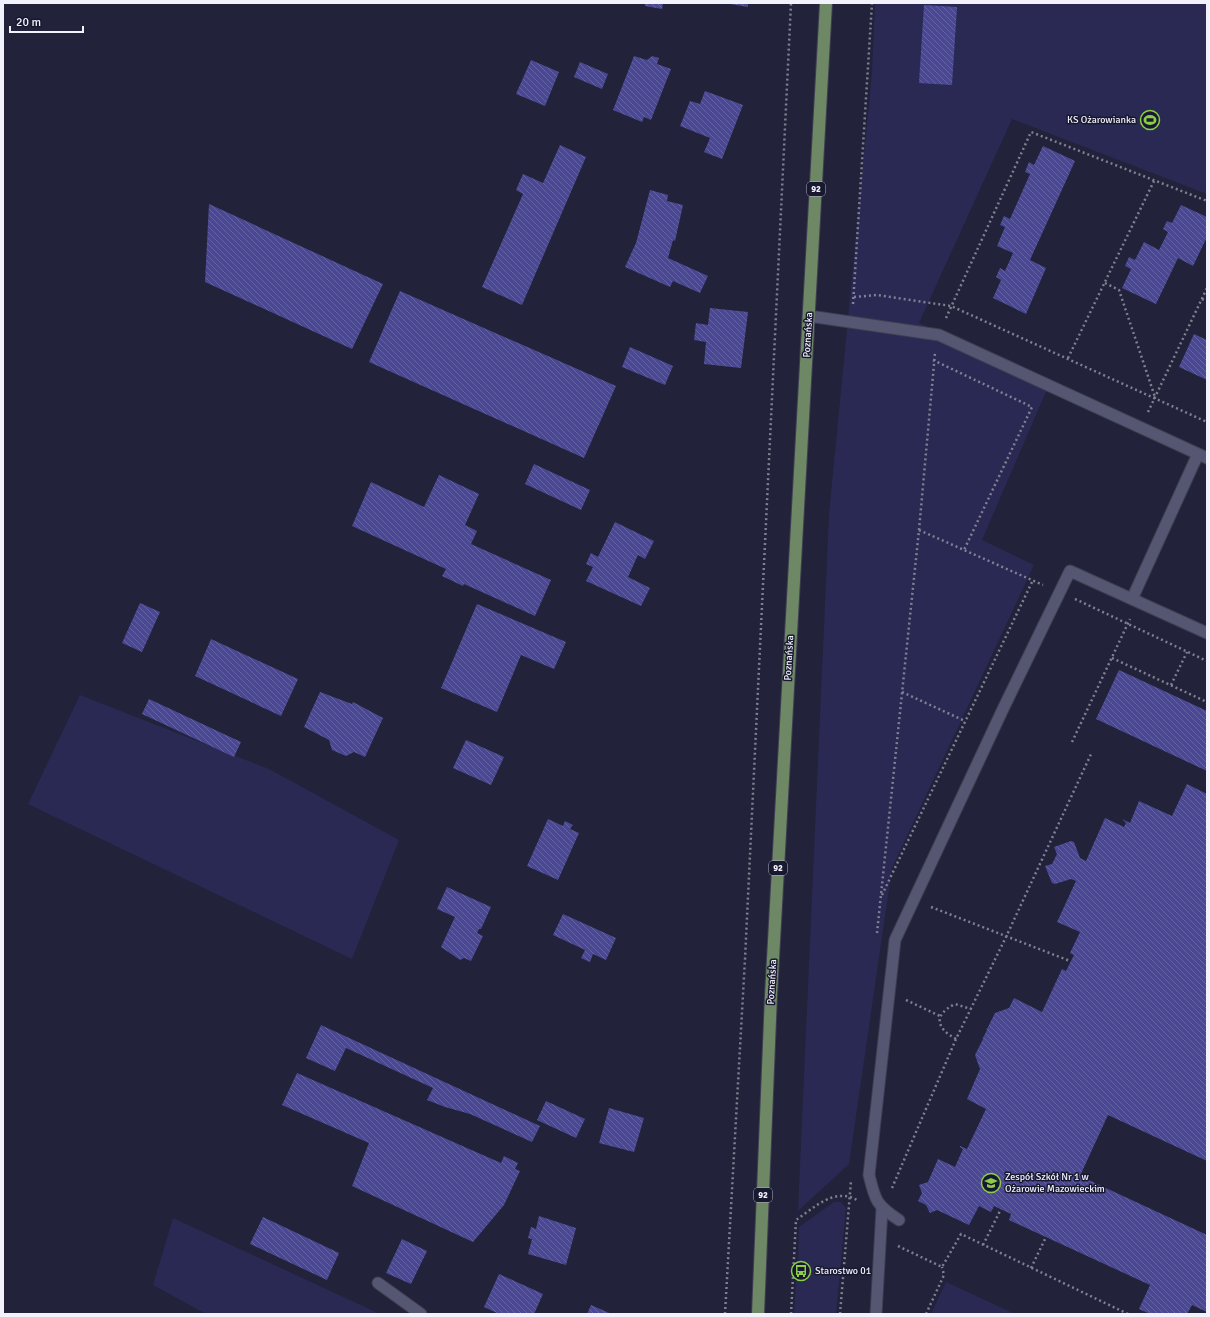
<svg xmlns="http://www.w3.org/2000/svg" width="1210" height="1317" font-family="Signika,sans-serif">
<defs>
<pattern id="building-back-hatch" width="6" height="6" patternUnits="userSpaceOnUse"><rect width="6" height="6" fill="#4b4893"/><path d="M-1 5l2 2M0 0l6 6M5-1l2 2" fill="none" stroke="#6563a3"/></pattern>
</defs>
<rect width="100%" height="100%" fill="#22223a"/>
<g fill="#2a2953">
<path d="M875,3H1207V194L1012,119L919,323L1051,380L982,540L1034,565L892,868L849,1164L798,1211L829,514L872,72Z"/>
<path d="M80,695L269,769L399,840L352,959L28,804Z"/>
<path d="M834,1202H841L846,1208L836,1314H794L796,1281L805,1282L806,1262L798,1261L799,1227Z"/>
<path d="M173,1218L380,1314H206L153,1285Z"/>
<path d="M946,1282L1015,1314H931Z"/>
</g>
<g fill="url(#building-back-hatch)">
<path d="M645,3H663L662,9L645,6Z"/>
<path d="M724,3H748V7Z"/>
<path d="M924,5L957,7L952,85L919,83Z"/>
<path d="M634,56L647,60L652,56L659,58L657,64L671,69L651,120L644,117L642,122L613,110Z"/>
<path d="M531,60L559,72L545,106L516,94Z"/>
<path d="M580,62L608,74L602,89L574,77Z"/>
<path d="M705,91L743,105L722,159L704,152L710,138L680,126L690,101L700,104Z"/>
<path d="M560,145L586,157L522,305L482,287L523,194L516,190L523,174L543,183Z"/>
<path d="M1043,146L1075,161L1030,260L1046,268L1026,314L993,298L1001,280L996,277L1000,268L1005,271L1013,253L997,246L1005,227L1000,225L1004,216L1010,219L1030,174L1025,172L1029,162L1034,165Z"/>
<path d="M650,190L668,195L667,201L683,205L675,241L673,240L668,258L708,276L700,293L673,281L670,287L625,267L636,243Z"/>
<path d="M209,204L383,284L352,349L205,282Z"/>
<path d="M1181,205L1207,217V237L1193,266L1178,258L1156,304L1122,288L1131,269L1125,266L1129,257L1135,260L1144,242L1159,250L1168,232L1163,229L1167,221L1172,223Z"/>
<path d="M400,291L616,386L584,458L369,362Z"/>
<path d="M710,308L748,312L741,368L704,364L706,342L694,340L696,323L708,325Z"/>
<path d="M1194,334L1207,340V380L1179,367Z"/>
<path d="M630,347L673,366L665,385L622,367Z"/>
<path d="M534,464L590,490L581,510L525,484Z"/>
<path d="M439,475L479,494L465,525L477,531L471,544L551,580L535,616L464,584L463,586L442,576L446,569L352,526L371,482L424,507Z"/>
<path d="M615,522L654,541L645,559L638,555L628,577L650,588L641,606L586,581L593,567L586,564L591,553L598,557Z"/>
<path d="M140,603L160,612L142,652L122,643Z"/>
<path d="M477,604L566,642L554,669L521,655L497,712L441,688Z"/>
<path d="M211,639L298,679L281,716L195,676Z"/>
<path d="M1119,670L1207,711V771L1096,719Z"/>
<path d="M320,692L352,704L353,702L383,718L365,757L354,752L346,756L332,750L329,740L304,727Z"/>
<path d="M149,699L241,742L234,757L142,714Z"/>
<path d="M466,740L504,757L491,785L453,768Z"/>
<path d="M1187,784L1207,794V1161L1108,1115L1080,1176L1207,1235V1312L1192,1305L1187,1314H1150L1139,1309L1150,1285L1009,1220L1011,1214L994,1206L991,1212L979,1206L969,1225L937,1210L930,1213L926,1205L918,1201L922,1193L919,1185L928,1182L938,1159L955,1167L963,1149L960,1147V1146L967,1149L986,1109L967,1099L980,1069L975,1055L983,1039L982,1037L983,1038L987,1030L986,1028L987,1029L995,1013L1009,1008L1014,998L1042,1012L1062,969L1066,971L1074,955L1070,953L1080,932L1057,922L1076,881L1071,879L1055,884L1052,883L1045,866L1052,864L1057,854L1054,847L1071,841L1074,842L1080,858L1086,861L1105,818L1124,827L1126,823L1122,819L1130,823L1139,801L1172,816Z"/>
<path d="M548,819L563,826L565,821L573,825L570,829L579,833L558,880L527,866Z"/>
<path d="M447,887L491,907L481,929H479L477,933L483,936L471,961L464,958L460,960L441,947L455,917L437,909Z"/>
<path d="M563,914L616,938L606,960L593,954L590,962L581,958L585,950L553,935Z"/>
<path d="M321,1025L540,1126L532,1142L470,1114L445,1107L427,1100L433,1088L346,1048L335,1071L306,1058Z"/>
<path d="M297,1073L501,1163L504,1156L518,1163L515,1169L520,1171L504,1205L473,1242L352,1186L369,1143L282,1105Z"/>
<path d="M546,1101L585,1119L576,1138L537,1120Z"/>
<path d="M609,1108L644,1118L634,1152L599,1143Z"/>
<path d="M539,1216L576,1228L566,1265L528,1254L532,1239L528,1238L531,1227L536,1229Z"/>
<path d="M263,1217L339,1253L327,1280L250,1244Z"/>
<path d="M402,1239L427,1251L411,1284L386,1273Z"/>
<path d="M499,1274L543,1294L534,1314H499L484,1307Z"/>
<path d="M591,1305L607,1312L612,1314H587Z"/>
</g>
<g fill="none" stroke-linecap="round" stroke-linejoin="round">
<g stroke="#3f3e51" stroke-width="13">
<g id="lane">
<path d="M809,316L939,335L1207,458"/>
<path d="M1132,599L1198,454"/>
<path d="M899,1220C876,1205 875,1200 869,1175L895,940L1003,709L1070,571L1207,633"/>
<path d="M378,1283L421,1314"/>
<path d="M876,1314L882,1209"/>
</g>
</g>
<g stroke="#3f3e51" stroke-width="14">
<path id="primary" d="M758,1314L771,995L826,3"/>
</g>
<g stroke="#808092" stroke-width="2.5" stroke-dasharray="2 3" stroke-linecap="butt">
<path d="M1105,283L1119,290L1155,397"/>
<path d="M854,297L877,295L951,306L1207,422"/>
<path d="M1202,299L1207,301"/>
<path d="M853,304L872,3"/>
<path d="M946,318L1031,132L1207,201"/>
<path d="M1068,358L1154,181"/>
<path d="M933,360L1032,407L964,550"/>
<path d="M1148,412L1207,288"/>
<path d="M919,530L1043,585"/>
<path d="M1075,599L1207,661"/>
<path d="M1112,658L1207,702"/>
<path d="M1171,685L1187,652"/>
<path d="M902,692L965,721"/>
<path d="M1072,742L1130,619"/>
<path d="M882,895L1033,580"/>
<path d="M931,907L1070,961"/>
<path d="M877,933L919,530L935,353"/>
<path d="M906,1000L940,1016"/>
<path d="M956,1039C936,1028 933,1015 955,1004L971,1009"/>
<path d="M892,1188L956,1039L1006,937L1092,752"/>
<path d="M983,1245L1001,1209"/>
<path d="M898,1246L942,1267L961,1234L1128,1314"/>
<path d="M1031,1268L1046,1237"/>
<path d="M725,1314L745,959L791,3"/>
<path d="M791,1314L796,1220C814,1208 834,1187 857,1200"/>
<path d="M840,1314L851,1181"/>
<path d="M926,1314L944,1275L942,1267"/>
</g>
<use href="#lane" stroke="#555772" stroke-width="11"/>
<use href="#primary" stroke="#6e8765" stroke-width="12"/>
</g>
<defs>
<g id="stadium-ring" transform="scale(1)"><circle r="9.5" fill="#181930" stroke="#8bce47" stroke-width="1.5"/><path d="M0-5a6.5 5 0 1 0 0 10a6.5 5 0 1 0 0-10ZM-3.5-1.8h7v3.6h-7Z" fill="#8bce47"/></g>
<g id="school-ring" transform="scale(1)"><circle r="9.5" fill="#181930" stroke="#8bce47" stroke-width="1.5"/><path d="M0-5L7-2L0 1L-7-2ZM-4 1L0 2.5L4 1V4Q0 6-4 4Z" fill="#8bce47"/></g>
<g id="bus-ring" transform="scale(1)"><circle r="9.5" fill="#181930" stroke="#8bce47" stroke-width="1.5"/><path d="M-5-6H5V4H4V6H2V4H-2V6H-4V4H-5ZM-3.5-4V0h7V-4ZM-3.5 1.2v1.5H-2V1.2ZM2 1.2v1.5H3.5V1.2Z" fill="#8bce47"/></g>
</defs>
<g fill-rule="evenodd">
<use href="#stadium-ring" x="1150" y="120"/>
<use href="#school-ring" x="991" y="1183"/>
<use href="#bus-ring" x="801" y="1271"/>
</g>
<g text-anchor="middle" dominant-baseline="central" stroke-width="3" stroke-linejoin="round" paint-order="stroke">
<g fill="#181930" stroke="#b1b1c0" stroke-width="1">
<rect x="807" y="182" width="18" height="14" rx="3"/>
<rect x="769" y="861" width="18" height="14" rx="3"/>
<rect x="754" y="1188" width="18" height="14" rx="3"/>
</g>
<g font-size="9" font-weight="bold" fill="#f2f2fd">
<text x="816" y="189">92</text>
<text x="778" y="868">92</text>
<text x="763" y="1195">92</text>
</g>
<g font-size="10" fill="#f2f2fd" stroke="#181930" text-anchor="start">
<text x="1136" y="120" text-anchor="end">KS Ożarowianka</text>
<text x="1005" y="1177">Zespół Szkół Nr 1 w<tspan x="1005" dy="12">Ożarowie Mazowieckim</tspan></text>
<text x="815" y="1271">Starostwo 01</text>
</g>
<g font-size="10" fill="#f2f2fd" stroke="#181930">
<text transform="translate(808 335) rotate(-87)">Poznańska</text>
<text transform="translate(789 658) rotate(-87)">Poznańska</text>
<text transform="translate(772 982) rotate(-87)">Poznańska</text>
</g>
</g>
<rect width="1210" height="1317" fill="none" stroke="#f2f2fd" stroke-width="8"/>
<path d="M10 26v6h73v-6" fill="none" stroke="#f2f2fd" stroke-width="2"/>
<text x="16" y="26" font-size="12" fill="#f2f2fd" stroke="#181930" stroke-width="3" paint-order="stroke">20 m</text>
</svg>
